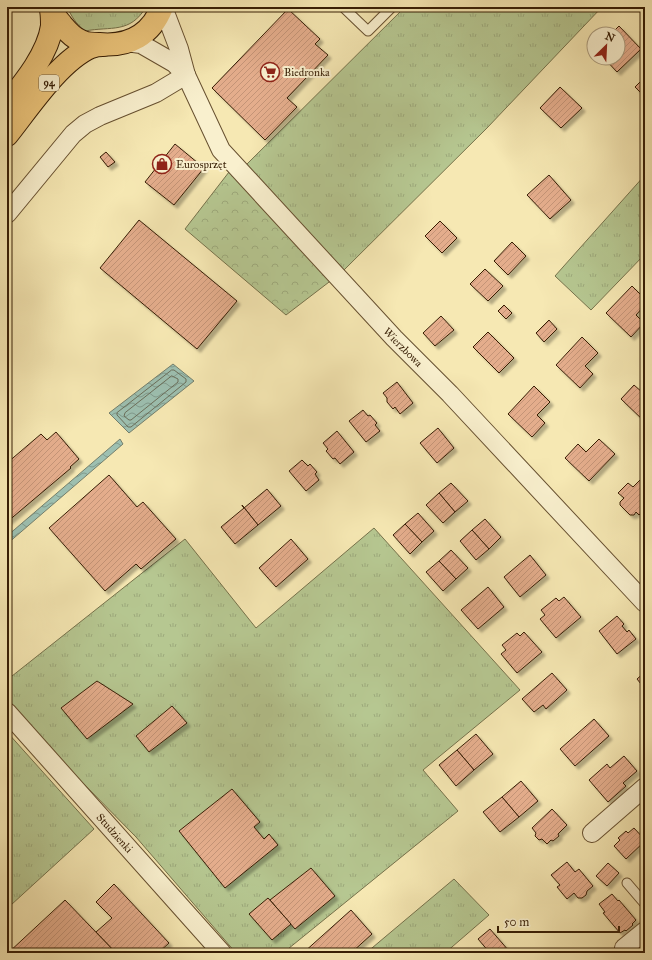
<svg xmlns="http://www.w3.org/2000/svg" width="652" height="960" font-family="'IM FELL Great Primer',serif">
<defs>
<pattern id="grass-tufts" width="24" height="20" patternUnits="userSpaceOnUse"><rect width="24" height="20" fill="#b6c791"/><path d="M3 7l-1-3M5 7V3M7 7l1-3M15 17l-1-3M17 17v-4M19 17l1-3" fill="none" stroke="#9daa7c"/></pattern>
<pattern id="forest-crowns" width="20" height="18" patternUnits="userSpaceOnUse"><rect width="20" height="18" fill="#b6c791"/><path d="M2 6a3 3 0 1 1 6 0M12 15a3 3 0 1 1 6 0" fill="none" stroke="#9daa7c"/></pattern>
<pattern id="water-waves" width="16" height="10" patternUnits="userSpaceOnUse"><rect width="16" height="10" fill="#9dc0b1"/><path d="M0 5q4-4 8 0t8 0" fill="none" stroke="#819b8e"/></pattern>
<pattern id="building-hatch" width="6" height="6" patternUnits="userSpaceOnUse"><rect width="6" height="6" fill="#e4ad8c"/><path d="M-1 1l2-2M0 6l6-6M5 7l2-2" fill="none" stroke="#c49477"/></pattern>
<filter id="shadow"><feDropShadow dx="3.5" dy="3.5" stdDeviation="1" flood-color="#0004"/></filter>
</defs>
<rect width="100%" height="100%" fill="#f6e8b3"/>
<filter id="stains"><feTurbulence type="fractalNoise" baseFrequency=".005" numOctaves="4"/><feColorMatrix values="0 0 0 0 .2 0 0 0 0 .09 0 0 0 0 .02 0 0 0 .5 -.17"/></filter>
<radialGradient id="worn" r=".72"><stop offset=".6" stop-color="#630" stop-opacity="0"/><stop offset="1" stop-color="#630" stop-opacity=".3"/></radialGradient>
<g fill="url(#grass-tufts)" stroke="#76724b">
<path d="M67,7H146C130,34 111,26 85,31C76,24 72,17 67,7Z"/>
<path d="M405,7H602L487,128L344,270L245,166Z"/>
<path d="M645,175V254L591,310L555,276Z"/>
<path d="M374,528L520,690L423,770L458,811L283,953H236L136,837L78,778L7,701V680L185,539L256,628Z"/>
<path d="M7,732L94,829L11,905L7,900Z"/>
<path d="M454,879L489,915L445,953H366Z"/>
</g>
<path fill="url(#forest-crowns)" stroke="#76724b" d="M229,172L333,279L286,315L185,229Z"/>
<g fill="url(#water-waves)" stroke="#747f6c">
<path d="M173,364L194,381L129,433L109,413Z"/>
<path d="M120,439L123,444L7,544V536Z"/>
</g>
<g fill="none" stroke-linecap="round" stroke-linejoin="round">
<g stroke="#6a6f5b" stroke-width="1">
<path d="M172,370H174L186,379V382L131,427H128L117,415V413Z"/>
<path d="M172,376L178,379V382L131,420H129L124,416L125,413Z"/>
</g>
</g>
<g fill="url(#building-hatch)" stroke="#371e05" filter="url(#shadow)">
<path d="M288,9L320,39L315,44L328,55L287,98L297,107L265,140L212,88Z"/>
<path d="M619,26L641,49L617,72L604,58H618V34H611Z"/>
<path d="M645,77V97L635,87Z"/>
<path d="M560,87L582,108L561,128L540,108Z"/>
<path d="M175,144L204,168L174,205L145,182Z"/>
<path d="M106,152L115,162L108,167L100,157Z"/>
<path d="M549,175L571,200L550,219L527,195Z"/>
<path d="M139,220L237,301L197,349L100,268Z"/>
<path d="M440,221L457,238L442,253L425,236Z"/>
<path d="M512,242L526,256L508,275L494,261Z"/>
<path d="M485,269L503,286L488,301L470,284Z"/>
<path d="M632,286L645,299V305L636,315L644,323L631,337L606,313Z"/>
<path d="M504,305L512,313L506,319L498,311Z"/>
<path d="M441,316L454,330L435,346L423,333Z"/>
<path d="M549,320L557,329L544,342L536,333Z"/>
<path d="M488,332L514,358L499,373L473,347Z"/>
<path d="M582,337L598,353L585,366L593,374L580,388L556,365Z"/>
<path d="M397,382L413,403L400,414L395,407L393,409L387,402V398L383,393Z"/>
<path d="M634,385L643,393L645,391V422L621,399Z"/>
<path d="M534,386L550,402L537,415L545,423L532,437L508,414Z"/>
<path d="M363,410L368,416L370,415L377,423L375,425L380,431L366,442L349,421Z"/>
<path d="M438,428L454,448L437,463L420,443Z"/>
<path d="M337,431L354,452L340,464L335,458L333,459L326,451L328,449L323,443Z"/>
<path d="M56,432L79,459L70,467L71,468L7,522V463L41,434L47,440Z"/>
<path d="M599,439L615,454L589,481L565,458L578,444L586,452Z"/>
<path d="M302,460L308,466L310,464L317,472L315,474L319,480L306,491L289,471Z"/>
<path d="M109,475L137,507L143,502L176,539L141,569L136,564L105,591L49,528Z"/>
<path d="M640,480L645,485V502L643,505L645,507V509L639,515L636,512L634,515H630L620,505V502L624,498L618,493L628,483L633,487Z"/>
<path d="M451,483L468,501L455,512L439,493Z"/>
<path d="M267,489L281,506L258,525L242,505L244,508Z"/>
<path d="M439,493L455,512L443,523L426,505Z"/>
<path d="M242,505L258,525L235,544L221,527L244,508Z"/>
<path d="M418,513L434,531L422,542L405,524Z"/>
<path d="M485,519L501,537L489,549L472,530Z"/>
<path d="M405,524L422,542L410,554L393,535Z"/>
<path d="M472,530L489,549L476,560L460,541Z"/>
<path d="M291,539L308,559L276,587L259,568Z"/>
<path d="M451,550L468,568L456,579L439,561Z"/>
<path d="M530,555L546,575L520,597L504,577Z"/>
<path d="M439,561L456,579L443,591L426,572Z"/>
<path d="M488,587L504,607L478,629L461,610Z"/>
<path d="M564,597L581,617L556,638L540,619L545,615L541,610L556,598L559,601Z"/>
<path d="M617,616L624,624L622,626L627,632L629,630L636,639L617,654L599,631Z"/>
<path d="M524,632L542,652L517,673L501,654L506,650L502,645L517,633L520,636Z"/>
<path d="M645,672V689L637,679Z"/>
<path d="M552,673L567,690L546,709L543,705L534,712L522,699Z"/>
<path d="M97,681L133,704L87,739L61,708Z"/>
<path d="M172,706L187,723L149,752L136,736Z"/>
<path d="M594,719L609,736L575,766L560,749Z"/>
<path d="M476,734L493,754L474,770L457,750Z"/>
<path d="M457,750L474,770L456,786L439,765Z"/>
<path d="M624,756L637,771L623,783L626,786L608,802L589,780L607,764L610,768Z"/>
<path d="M521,781L538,801L519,817L502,797Z"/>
<path d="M232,789L260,822L254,827L264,839L269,834L278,845L225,888L179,831Z"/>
<path d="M502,797L519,817L500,832L483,812Z"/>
<path d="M552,809L567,825L558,834L559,836L553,841L551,840L547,844L542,839L539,840L535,836L536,833L532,828Z"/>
<path d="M634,828L645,840V841L626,859L614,846L620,840L618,838L626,831L628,833Z"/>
<path d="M567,862L575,872L579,869L593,886L587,891L586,895L582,898H578L574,893L567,899L557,887L560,885L551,875Z"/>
<path d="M608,863L619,873L607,886L596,876Z"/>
<path d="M311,868L335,896L295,929L270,900Z"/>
<path d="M114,884L169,943L158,953H116L96,932L112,918L96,902Z"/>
<path d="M612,894L618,901L619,900L636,920L632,924L633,925L626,931L625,930L620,933L603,913L605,912L599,904Z"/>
<path d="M268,898L291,924L272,940L249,914Z"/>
<path d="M65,900L116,953H8Z"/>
<path d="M351,910L372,934L351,953H303Z"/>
<path d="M490,929L509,951L507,953H490L478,939Z"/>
</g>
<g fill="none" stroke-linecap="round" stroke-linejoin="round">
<g stroke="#675030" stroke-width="11">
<g id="lane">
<path d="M343,7L368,31L392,7"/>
<path d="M627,883L645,904"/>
</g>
</g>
<g stroke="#675030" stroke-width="20">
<g id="street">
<path id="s1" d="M163,7L179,49L186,75L221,150L394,338L450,394L645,603"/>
<path d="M126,42L141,44L174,63L186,75"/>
<path d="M7,214L73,134L85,124L100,116L156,93L186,75"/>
<path id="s2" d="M7,712L222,953"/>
<path d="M592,833L645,787"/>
<path d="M624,948L645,931"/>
</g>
</g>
<g stroke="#371e05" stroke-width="24">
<g id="primary">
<path d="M51,7C52,14 58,20 62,25C67,31 73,38 81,41C86,44 93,44 99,44C129,47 151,35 162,7"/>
<path d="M7,104C24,83 48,54 52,26C52,20 52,15 51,10"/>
<path d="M7,135C28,109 59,61 91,47C94,46 99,45 103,45"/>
</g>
</g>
<use href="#lane" stroke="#f9f0ce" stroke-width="9"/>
<use href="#street" stroke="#f9f0ce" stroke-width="18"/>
<use href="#primary" stroke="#ebc47a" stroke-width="22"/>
</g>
<defs>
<g id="supermarket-ring" transform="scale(1)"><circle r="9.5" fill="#f9f0ce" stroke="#8f2418" stroke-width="1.5"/><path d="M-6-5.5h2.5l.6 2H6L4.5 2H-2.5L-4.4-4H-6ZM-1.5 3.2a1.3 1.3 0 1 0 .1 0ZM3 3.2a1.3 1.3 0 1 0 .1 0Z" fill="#8f2418"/></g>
<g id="shop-ring" transform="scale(1)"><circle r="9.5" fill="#f9f0ce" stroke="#8f2418" stroke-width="1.5"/><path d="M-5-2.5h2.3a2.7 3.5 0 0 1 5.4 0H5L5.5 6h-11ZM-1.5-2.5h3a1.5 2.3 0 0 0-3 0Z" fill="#8f2418"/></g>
</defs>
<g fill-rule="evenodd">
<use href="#supermarket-ring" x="270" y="72"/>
<use href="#shop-ring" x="162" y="164"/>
</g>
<g text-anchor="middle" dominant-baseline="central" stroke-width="4" stroke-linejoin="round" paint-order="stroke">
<rect fill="#f9f0ce" stroke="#715d41" stroke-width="1" x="39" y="75" width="20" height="16" rx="3"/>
<g font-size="10" font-weight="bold" fill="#371e05">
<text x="49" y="83">94</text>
</g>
<g font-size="11" fill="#371e05" stroke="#f9f0ce" text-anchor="start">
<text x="284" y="72">Biedronka</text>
<text x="176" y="164">Eurosprzęt</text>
</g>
<g font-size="11" fill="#371e05" stroke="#f9f0ce">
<text stroke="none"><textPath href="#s1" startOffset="423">Wierzbowa</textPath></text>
<text stroke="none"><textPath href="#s2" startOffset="162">Studzienki</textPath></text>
</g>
</g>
<rect width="652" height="960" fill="none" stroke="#f6e8b3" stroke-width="24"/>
<rect x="8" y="8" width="636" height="944" fill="none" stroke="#371e05" stroke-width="2"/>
<rect x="12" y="12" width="628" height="936" fill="none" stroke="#371e05"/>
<g transform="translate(606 46) rotate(24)"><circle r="19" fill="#f9f0ce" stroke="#ab9c7e"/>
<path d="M0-3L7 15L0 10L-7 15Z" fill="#8f2418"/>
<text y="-6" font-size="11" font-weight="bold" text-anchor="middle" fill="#371e05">N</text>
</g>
<path d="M498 926v6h121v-6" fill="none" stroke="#371e05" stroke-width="2"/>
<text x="504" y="926" font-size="12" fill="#371e05" stroke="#f9f0ce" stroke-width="3" paint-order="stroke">50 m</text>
<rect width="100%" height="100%" filter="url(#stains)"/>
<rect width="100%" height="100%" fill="url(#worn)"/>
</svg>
